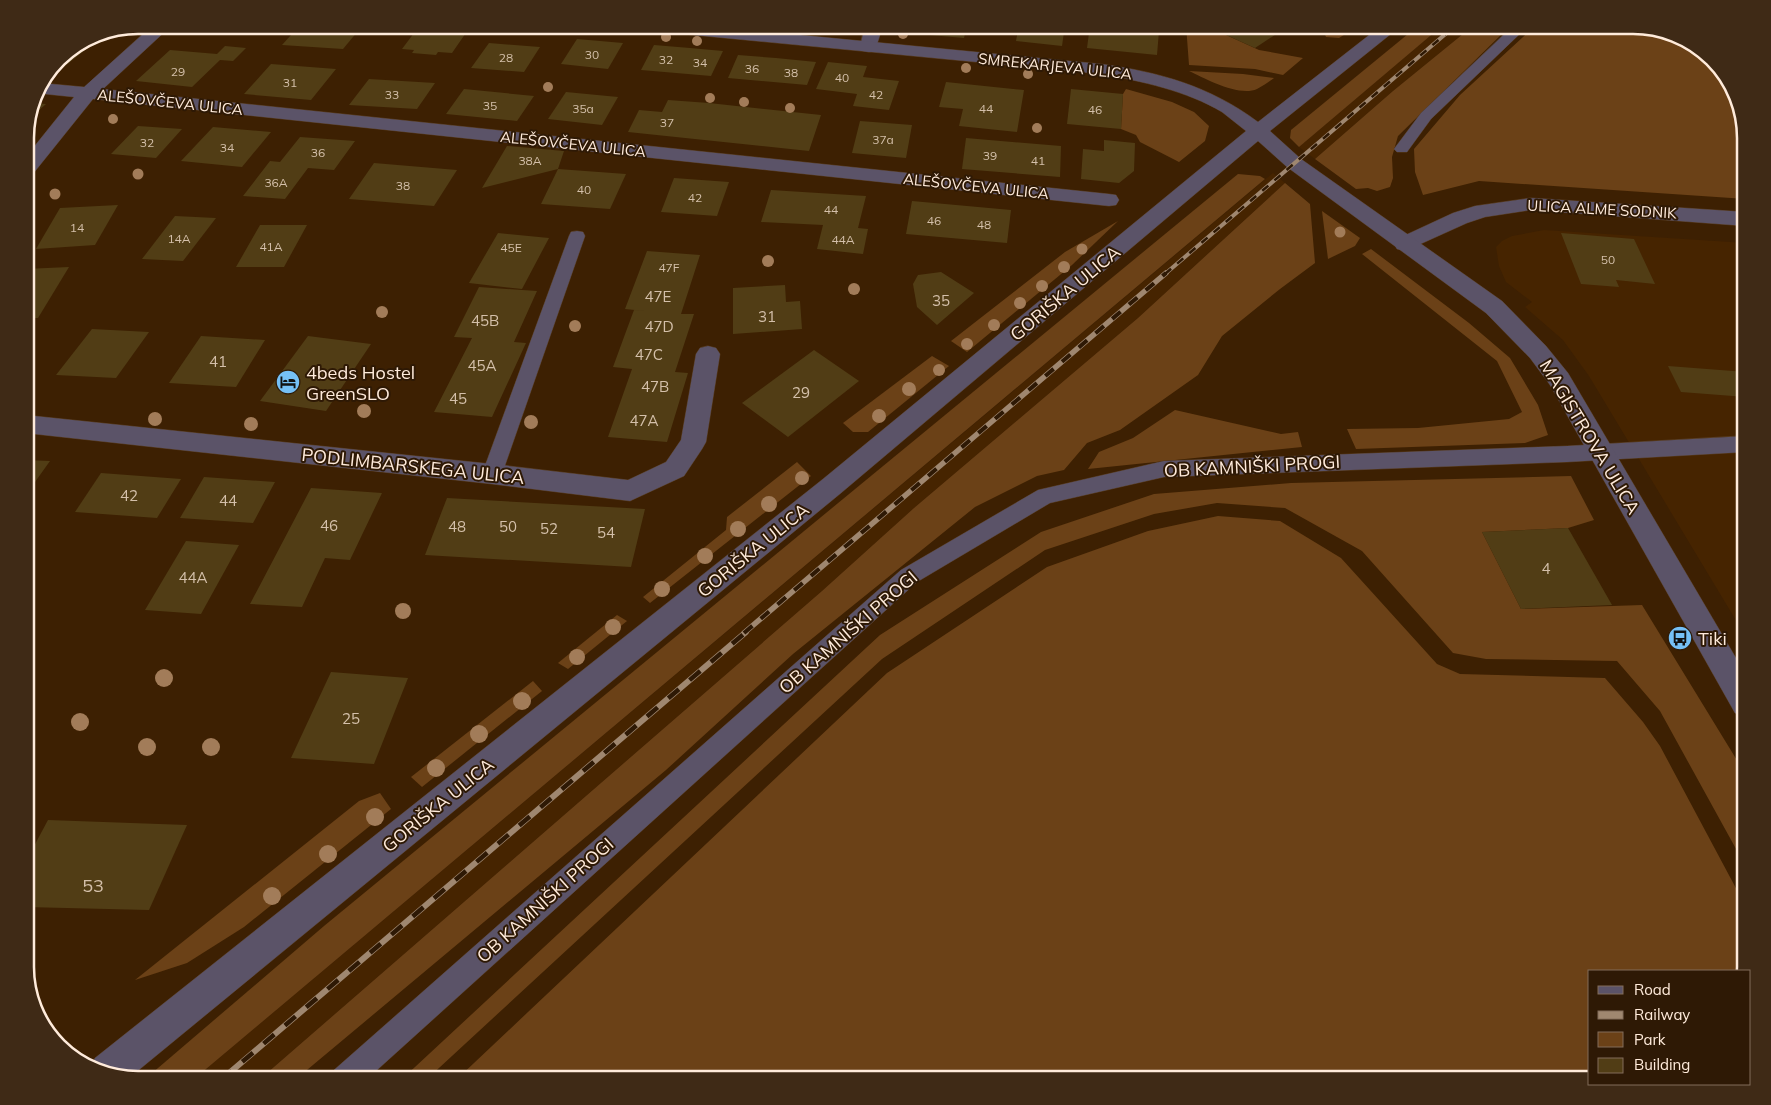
<svg xmlns="http://www.w3.org/2000/svg" width="1771" height="1105" font-family="Mulish,sans-serif">
<rect width="100%" height="100%" fill="#3d2002"/>
<g fill="#462400">
<path d="M1443,25H1474L1393,91L1315,159L1299,147Z"/>
<path d="M1273,173L1285,183L1138,318L914,508L822,591L274,1067L259,1080H193Z"/>
<path d="M1544,230L1746,243V637L1589,376L1563,340L1525,307L1532,302L1506,282L1499,266L1496,247L1502,241L1512,236Z"/>
</g>
<g fill="#6b4117">
<path d="M1186,25H1219L1213,29L1259,50L1303,58L1283,75L1255,69L1189,65Z"/>
<path d="M1321,25H1360L1339,38L1326,37Z"/>
<path d="M1419,25H1443L1299,147L1290,138L1291,130Z"/>
<path d="M1474,25H1511L1398,136L1392,157L1393,178L1390,187L1377,191L1368,188L1356,189L1315,159L1393,91Z"/>
<path d="M1536,25H1633L1696,44L1731,82L1746,137V199L1479,181L1423,195L1415,172L1414,149L1460,95Z"/>
<path d="M1189,71L1243,74L1274,78C1269,82 1263,86 1257,89C1239,97 1206,79 1189,71Z"/>
<path d="M1126,89L1172,102L1194,112L1209,126L1205,141L1179,162L1140,142L1136,135L1121,129L1123,94Z"/>
<path d="M1238,174L1260,176L1265,179L193,1080H144L324,926Z"/>
<path d="M1285,183L1310,204L1315,263L1280,289L1222,336L1198,375L1120,430L1087,443L1064,470L1037,476L975,507L793,654L666,770L295,1080H259L822,591L914,508L1138,318Z"/>
<path d="M1322,211L1360,238L1355,246L1328,259Z"/>
<path d="M1118,221L1072,265L967,352L951,341L1065,252Z"/>
<path d="M1371,249L1469,323L1510,358L1538,405L1548,435L1525,443L1356,449L1347,429L1418,428L1509,419L1522,412L1497,361L1362,254Z"/>
<path d="M932,356L949,366L868,432H853L843,423Z"/>
<path d="M1175,410L1281,434L1298,432L1302,447L1088,469L1099,452L1133,438Z"/>
<path d="M797,462L811,476L650,603L643,597L726,530L727,517Z"/>
<path d="M1571,476L1594,520L1568,528L1482,532L1521,609L1642,605L1746,775V867L1660,711L1617,661L1486,659L1453,653L1362,551L1285,508L1217,503L1154,514L1045,550L882,659L426,1080H401L880,635L1041,532L1154,494L1291,483Z"/>
<path d="M1218,516L1280,521L1341,558L1437,664L1460,674L1605,678L1643,722L1660,746L1746,907L1745,971H1590V1080H456L887,673L1047,567L1148,531Z"/>
<path d="M617,615L627,621L568,669L558,663Z"/>
<path d="M533,681L542,691L422,787L411,777Z"/>
<path d="M380,793L391,809L244,927L187,963L135,980L359,801Z"/>
</g>
<g fill="#513d15">
<path d="M194,25H279L271,33Z"/>
<path d="M300,25H363L343,49L282,45Z"/>
<path d="M420,25H444L470,27L452,53L438,52L436,55L412,53L414,50L402,49Z"/>
<path d="M909,25H967L964,38L907,33Z"/>
<path d="M1019,25H1065L1062,46L1016,41Z"/>
<path d="M1090,25H1121V27L1159,31L1157,55L1087,48Z"/>
<path d="M1219,25H1290L1255,48L1213,29Z"/>
<path d="M577,39L623,43L608,69L561,64Z"/>
<path d="M489,43L540,47L524,72L471,68Z"/>
<path d="M78,44L90,46L60,70L51,69L58,58Z"/>
<path d="M654,45L690,48L723,51L711,76L641,70Z"/>
<path d="M225,46L246,48L233,61L220,60L192,87L136,81L170,50L217,54Z"/>
<path d="M738,55L776,58L816,62L807,85L728,78Z"/>
<path d="M828,62L867,66L863,77L899,81L889,110L853,106L857,94L816,89Z"/>
<path d="M271,64L336,69L311,100L244,94Z"/>
<path d="M369,79L435,83L417,109L349,105Z"/>
<path d="M946,82L1024,90L1017,132L959,126L963,109L939,107Z"/>
<path d="M464,89L534,96L517,121L446,114Z"/>
<path d="M1071,89L1123,94L1121,129L1067,124Z"/>
<path d="M566,92L618,97L602,125L548,119Z"/>
<path d="M668,100L709,103L821,115L809,151L628,132L639,110L662,112Z"/>
<path d="M32,103L46,104L27,121L31,106Z"/>
<path d="M860,121L912,125L906,158L852,153Z"/>
<path d="M138,126L182,129L156,158L111,154Z"/>
<path d="M213,127L271,132L242,167L181,161Z"/>
<path d="M300,137L355,141L334,170L308,168L285,199L243,196L270,161L280,162Z"/>
<path d="M966,138L1061,146L1060,177L962,169Z"/>
<path d="M1104,140L1135,143L1134,171L1119,183L1081,179L1083,149L1104,151Z"/>
<path d="M507,146L564,151L558,169L482,188Z"/>
<path d="M374,163L457,170L434,206L349,199Z"/>
<path d="M558,169L626,174L610,209L541,204Z"/>
<path d="M674,178L729,182L717,216L661,212Z"/>
<path d="M771,190L866,196L858,228L868,229L863,254L817,249L823,225L761,222Z"/>
<path d="M912,201L1011,210L1007,243L906,234Z"/>
<path d="M118,205L95,245L36,249L60,208Z"/>
<path d="M175,216L216,218L183,261L142,259Z"/>
<path d="M260,225H307L284,267H236Z"/>
<path d="M498,233L549,238L522,289L469,283Z"/>
<path d="M1561,233L1634,239L1655,284L1616,280L1619,287L1581,284Z"/>
<path d="M647,251L700,255L681,314H694L675,372L688,373L667,442L608,437L632,369L613,367L624,337L634,310L654,312L625,309Z"/>
<path d="M69,267L38,318H25V269Z"/>
<path d="M941,272L974,293L937,325L917,307L913,284L918,275Z"/>
<path d="M785,285L786,302L800,301L802,329L733,334V288Z"/>
<path d="M479,287L537,291L514,342L526,343L492,417L434,412L472,338L454,337Z"/>
<path d="M92,329L149,332L116,378L56,375Z"/>
<path d="M201,336L265,340L236,387L169,383Z"/>
<path d="M308,336L371,344L326,411L260,401Z"/>
<path d="M814,350L859,381L788,437L742,403Z"/>
<path d="M1668,366L1746,372V397L1681,392Z"/>
<path d="M25,460L50,461L25,496Z"/>
<path d="M101,473L181,479L157,518L75,512Z"/>
<path d="M204,477L275,482L253,523L180,518Z"/>
<path d="M311,488L382,493L350,560L325,558L302,607L250,604Z"/>
<path d="M447,498L645,509L631,567L425,555Z"/>
<path d="M1568,528L1612,605L1521,609L1482,532Z"/>
<path d="M186,541L239,545L201,614L145,610Z"/>
<path d="M331,672L408,678L374,764L291,758Z"/>
<path d="M48,820L187,825L149,910L25,907V863Z"/>
</g>
<g fill="none" stroke-linecap="round" stroke-linejoin="round">
<g stroke="#583c20" stroke-width="1">
<g id="service">
<path d="M1514,25H1529L1431,119L1407,152H1397L1394,149L1421,113Z"/>
<path d="M577,231L583,232L585,236L502,474L499,480L492,482L485,480L482,474L569,236L571,232Z"/>
<path d="M1746,436V452L1567,462L1164,477L1050,503L917,582L366,1080H329L334,1070L901,570L1038,490L1164,461L1567,446Z"/>
</g>
</g>
<g stroke="#583c20" stroke-width="1">
<g id="minor">
<path d="M153,25H172L103,89L1109,194L1116,195L1119,200L1116,205L1109,206L93,99L32,175L25,177V158L74,97L35,93L41,83L84,87Z"/>
<path d="M865,25H883L875,51L869,52L863,51L860,47Z"/>
<path d="M1531,198L1746,212V226L1531,210L1485,217L1467,223L1405,251L1397,249L1394,244L1397,239L1453,213L1475,206Z"/>
<path d="M708,346L716,348L720,354L706,442L702,449L684,476L630,501L492,484L25,433V415L492,464L628,480L666,462L681,440L696,354L700,348Z"/>
</g>
</g>
<g stroke="#583c20" stroke-width="1">
<path id="tertiary" d="M632,25H696L1101,64C1159,72 1210,86 1258,122L1382,25H1402L1270,131L1301,159L1502,301L1546,346L1568,373L1746,675V717L1735,713L1550,385L1530,358L1486,313L1287,167L1258,141L841,493L129,1078L91,1066L95,1058L823,479L1246,131C1238,125 1230,118 1222,112C1187,91 1141,81 1101,74L641,30L635,29Z"/>
</g>
<use href="#service" fill="#5b5368" fill-rule="evenodd"/>
<use href="#minor" fill="#5b5368" fill-rule="evenodd"/>
<use href="#tertiary" fill="#5b5368" fill-rule="evenodd"/>
<g stroke="#9f8770" stroke-width="4">
<path id="rail-far2" d="M1165,274L1456,25"/>
</g>
<g stroke="#9f8770" stroke-width="5.5">
<path id="rail-far1" d="M744,633L1166,273"/>
</g>
<g stroke="#9f8770" stroke-width="6">
<path id="rail" d="M221,1080L746,632"/>
</g>
<use href="#rail-far2" stroke="#2e1905" stroke-width="2.5" stroke-dasharray="8" stroke-linecap="butt"/>
<use href="#rail-far1" stroke="#2e1905" stroke-width="4" stroke-dasharray="11" stroke-linecap="butt"/>
<use href="#rail" stroke="#2e1905" stroke-width="4.5" stroke-dasharray="14" stroke-linecap="butt"/>
</g>
<g fill="#a27c59">
<circle cx="903" cy="34" r="5"/>
<circle cx="666" cy="37" r="5"/>
<circle cx="697" cy="41" r="5"/>
<circle cx="966" cy="68" r="5"/>
<circle cx="1028" cy="74" r="5"/>
<circle cx="548" cy="87" r="5"/>
<circle cx="710" cy="98" r="5"/>
<circle cx="744" cy="102" r="5"/>
<circle cx="790" cy="108" r="5"/>
<circle cx="113" cy="119" r="5"/>
<circle cx="1037" cy="128" r="5"/>
<circle cx="138" cy="174" r="5.5"/>
<circle cx="55" cy="194" r="5.5"/>
<circle cx="1340" cy="232" r="5.5"/>
<circle cx="1082" cy="249" r="5.5"/>
<circle cx="768" cy="261" r="6"/>
<circle cx="1064" cy="267" r="6"/>
<circle cx="1042" cy="286" r="6"/>
<circle cx="854" cy="289" r="6"/>
<circle cx="1020" cy="303" r="6"/>
<circle cx="382" cy="312" r="6"/>
<circle cx="994" cy="325" r="6"/>
<circle cx="575" cy="326" r="6"/>
<circle cx="967" cy="344" r="6"/>
<circle cx="939" cy="370" r="6"/>
<circle cx="909" cy="389" r="7"/>
<circle cx="364" cy="411" r="7"/>
<circle cx="879" cy="416" r="7"/>
<circle cx="155" cy="419" r="7"/>
<circle cx="531" cy="422" r="7"/>
<circle cx="251" cy="424" r="7"/>
<circle cx="802" cy="478" r="7"/>
<circle cx="769" cy="504" r="8"/>
<circle cx="738" cy="529" r="8"/>
<circle cx="705" cy="556" r="8"/>
<circle cx="662" cy="589" r="8"/>
<circle cx="403" cy="611" r="8"/>
<circle cx="613" cy="627" r="8"/>
<circle cx="577" cy="657" r="8"/>
<circle cx="164" cy="678" r="9"/>
<circle cx="522" cy="701" r="9"/>
<circle cx="80" cy="722" r="9"/>
<circle cx="479" cy="734" r="9"/>
<circle cx="147" cy="747" r="9"/>
<circle cx="211" cy="747" r="9"/>
<circle cx="436" cy="768" r="9"/>
<circle cx="375" cy="817" r="9"/>
<circle cx="328" cy="854" r="9"/>
<circle cx="272" cy="896" r="9"/>
</g>
<defs>
<g id="hotel-disc" transform="scale(1.25)"><circle r="9.5" fill="#75c0f6" stroke="#2e1905"/><path d="M-6-4.5h1.5V1H6V5H4.5V3h-9V5H-6ZM-4 0a1.8 1.8 0 1 1 3.6 0ZM.5 0V-2.5h3Q6-2.5 6 0Z" fill="#111"/></g>
<g id="bus-disc" transform="scale(1.25)"><circle r="9.5" fill="#75c0f6" stroke="#2e1905"/><path d="M-5-6H5V4H4V6H2V4H-2V6H-4V4H-5ZM-3.5-4V0h7V-4ZM-3.5 1.2v1.5H-2V1.2ZM2 1.2v1.5H3.5V1.2Z" fill="#111"/></g>
</defs>
<g fill-rule="evenodd">
<use href="#hotel-disc" x="288" y="382"/>
<use href="#bus-disc" x="1680" y="638"/>
</g>
<g text-anchor="middle" dominant-baseline="central" stroke-width="4" stroke-linejoin="round" paint-order="stroke">
<g font-size="12" fill="#d4c0aa">
<text x="592" y="54">30</text>
<text x="506" y="57">28</text>
<text x="666" y="59">32</text>
<text x="700" y="62">34</text>
<text x="752" y="68">36</text>
<text x="178" y="71">29</text>
<text x="791" y="72">38</text>
<text x="842" y="77">40</text>
<text x="290" y="82">31</text>
<text x="392" y="94">33</text>
<text x="876" y="94">42</text>
<text x="490" y="105">35</text>
<text x="583" y="108">35a</text>
<text x="986" y="108">44</text>
<text x="1095" y="109">46</text>
<text x="667" y="122">37</text>
<text x="883" y="139">37a</text>
<text x="147" y="142">32</text>
<text x="227" y="147">34</text>
<text x="318" y="152">36</text>
<text x="990" y="155">39</text>
<text x="530" y="160">38A</text>
<text x="1038" y="160">41</text>
<text x="276" y="182">36A</text>
<text x="403" y="185">38</text>
<text x="584" y="189">40</text>
<text x="695" y="197">42</text>
<text x="831" y="209">44</text>
<text x="934" y="220">46</text>
<text x="984" y="224">48</text>
<text x="77" y="227">14</text>
<text x="179" y="238">14A</text>
<text x="843" y="239">44A</text>
<text x="271" y="246">41A</text>
<text x="511" y="247">45E</text>
<text x="1608" y="259">50</text>
<text x="669" y="267">47F</text>
</g>
<g font-size="15" fill="#ffebdb" stroke="#2e1905">
<text transform="translate(1055 66) rotate(6)">SMREKARJEVA ULICA</text>
<text transform="translate(170 102) rotate(6)">ALEŠOVČEVA ULICA</text>
<text transform="translate(573 144) rotate(6)">ALEŠOVČEVA ULICA</text>
<text transform="translate(976 186) rotate(6)">ALEŠOVČEVA ULICA</text>
<text transform="translate(1602 209) rotate(3)">ULICA ALME SODNIK</text>
</g>
<g font-size="15" fill="#d4c0aa">
<text x="658" y="296">47E</text>
<text x="941" y="300">35</text>
<text x="767" y="316">31</text>
<text x="485" y="320">45B</text>
<text x="659" y="326">47D</text>
<text x="649" y="354">47C</text>
<text x="218" y="361">41</text>
<text x="482" y="365">45A</text>
<text x="655" y="386">47B</text>
<text x="801" y="392">29</text>
<text x="458" y="398">45</text>
<text x="644" y="420">47A</text>
<text x="129" y="495">42</text>
<text x="228" y="500">44</text>
<text x="329" y="525">46</text>
<text x="457" y="526">48</text>
<text x="508" y="526">50</text>
<text x="549" y="528">52</text>
<text x="606" y="532">54</text>
<text x="1546" y="568">4</text>
<text x="193" y="577">44A</text>
<text x="351" y="718">25</text>
</g>
<g font-size="18" fill="#ffebdb" stroke="#2e1905">
<text transform="translate(1065 293) rotate(-40)">GORIŠKA ULICA</text>
<text transform="translate(1590 437) rotate(59)">MAGISTROVA ULICA</text>
<text transform="translate(413 466) rotate(6)">PODLIMBARSKEGA ULICA</text>
<text transform="translate(1252 466) rotate(-3)">OB KAMNIŠKI PROGI</text>
<text transform="translate(753 550) rotate(-39)">GORIŠKA ULICA</text>
<text transform="translate(848 632) rotate(-41)">OB KAMNIŠKI PROGI</text>
<text transform="translate(438 805) rotate(-39)">GORIŠKA ULICA</text>
<text transform="translate(545 900) rotate(-42)">OB KAMNIŠKI PROGI</text>
</g>
<g font-size="18" fill="#ffebdb" stroke="#2e1905" text-anchor="start">
<text x="306" y="372">4beds Hostel<tspan x="306" dy="21">GreenSLO</tspan></text>
<text x="1698" y="638">Tiki</text>
</g>
<g font-size="18" fill="#d4c0aa">
<text x="93" y="885">53</text>
</g>
</g>
<path d="M0 0H1771V1105H0ZM138 34H1633A104 104 0 0 1 1737 138V967A104 104 0 0 1 1633 1071H138A104 104 0 0 1 34 967V138A104 104 0 0 1 138 34Z" fill="#3f2a16" fill-rule="evenodd"/>
<path fill="none" stroke="#ffebdb" stroke-width="2.5" d="M138 34H1633A104 104 0 0 1 1737 138V967A104 104 0 0 1 1633 1071H138A104 104 0 0 1 34 967V138A104 104 0 0 1 138 34Z"/>
<rect x="1588" y="970" width="162" height="115" fill="#2e1905" stroke="#826d5b"/>
<rect x="1598" y="986" width="25" height="8" fill="#5b5368" stroke="#826d5b"/>
<text x="1634" y="995" font-size="15" fill="#ffebdb">Road</text>
<rect x="1598" y="1011" width="25" height="8" fill="#9f8770" stroke="#826d5b"/>
<text x="1634" y="1020" font-size="15" fill="#ffebdb">Railway</text>
<rect x="1598" y="1032" width="25" height="15" fill="#6b4117" stroke="#826d5b"/>
<text x="1634" y="1045" font-size="15" fill="#ffebdb">Park</text>
<rect x="1598" y="1058" width="25" height="15" fill="#513d15" stroke="#826d5b"/>
<text x="1634" y="1070" font-size="15" fill="#ffebdb">Building</text>
</svg>
